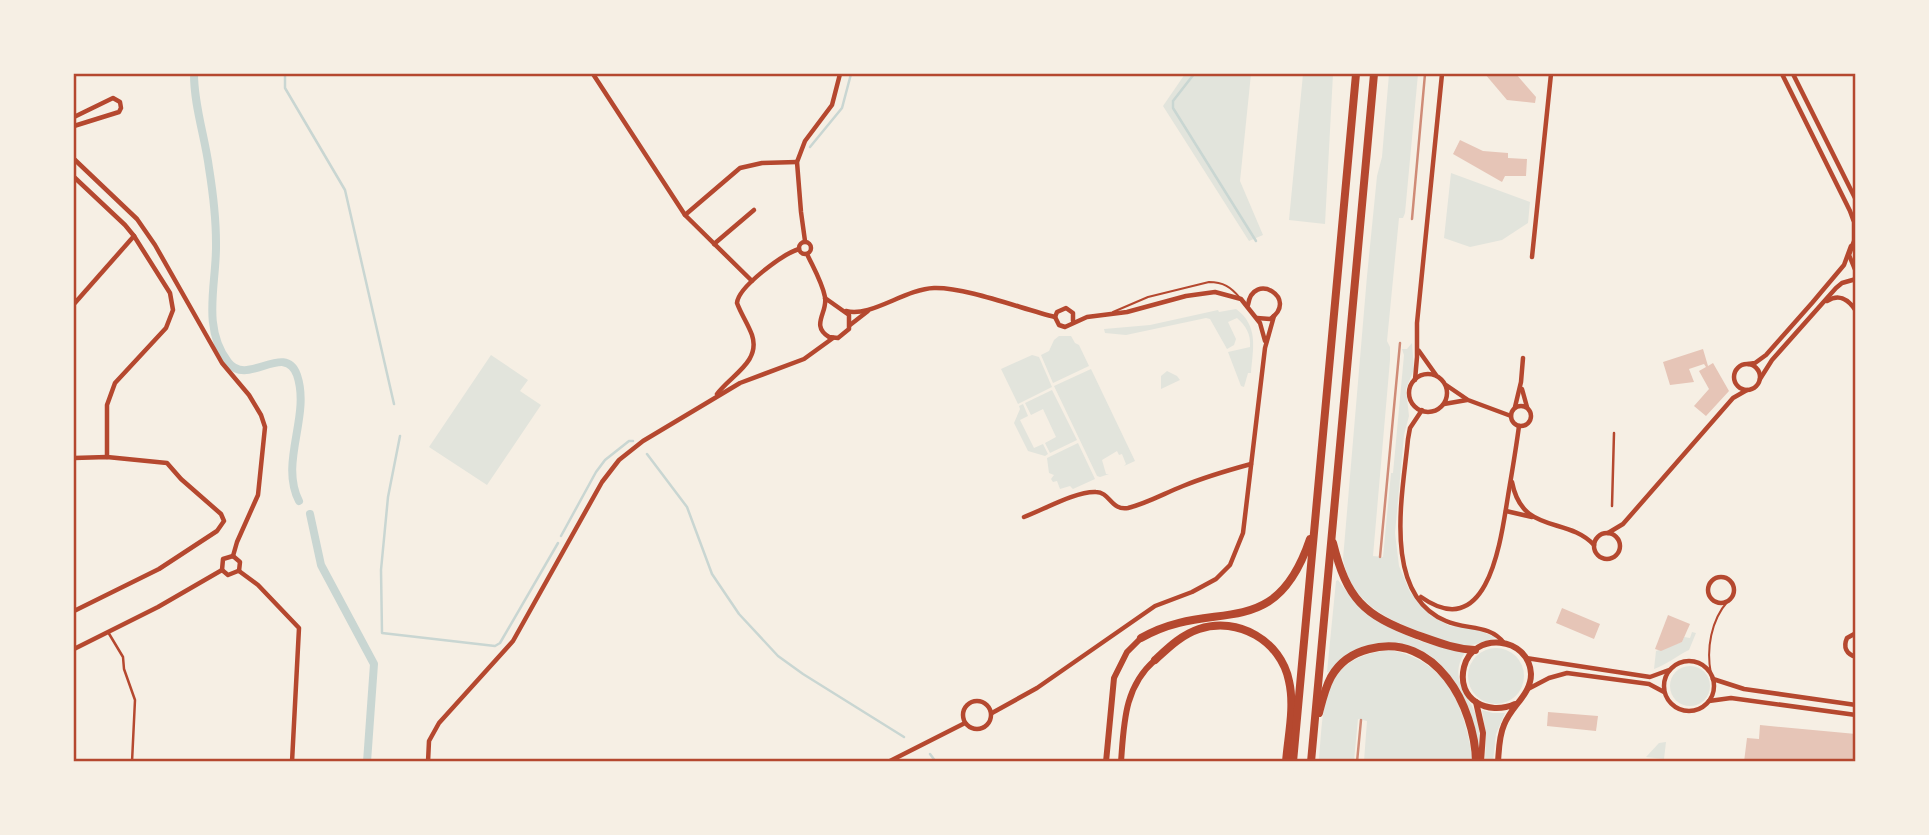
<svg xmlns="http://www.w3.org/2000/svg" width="1929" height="835" font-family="Literata,serif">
<rect width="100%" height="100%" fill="#f6efe4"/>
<g fill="#e2e4dc">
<path d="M1185,74H1251L1240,181L1263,235L1249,241L1163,106Z"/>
<path d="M1303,74H1333L1325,224L1289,220Z"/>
<path d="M1389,74H1418L1405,213L1403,218H1399L1387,341L1390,347V360L1373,556L1383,557L1391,473H1393L1404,355L1402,349H1407L1412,343L1414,369L1406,389L1409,416L1404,435L1395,533L1399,566L1410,592L1430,615L1450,626L1476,629L1497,638C1488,639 1479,644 1471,645C1454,647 1438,639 1423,633C1386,619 1351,603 1343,559L1367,276L1377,176L1382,157Z"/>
<path d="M1451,173L1530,202L1528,223L1502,240L1470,247L1444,238Z"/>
<path d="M1236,309C1259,326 1253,348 1251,373H1248L1244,387L1241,386L1228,352L1250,347C1251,334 1246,326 1237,318L1228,322L1236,339L1234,345L1227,349L1210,319L1206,318L1126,335L1105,333L1104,329L1150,325L1218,310L1219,312Z"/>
<path d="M1059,336H1071L1075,343L1079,345L1089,366L1053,383L1041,355L1049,351L1054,340Z"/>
<path d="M491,355L528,380L520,391L541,405L487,485L429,447Z"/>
<path d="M1032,355L1039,357L1052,387L1018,404L1001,369Z"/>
<path d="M1091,369L1135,461L1124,466L1126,464L1122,454L1119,455L1117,451L1102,460L1106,474H1109L1100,477L1097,476L1054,386Z"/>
<path d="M1167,371L1177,376L1180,380L1161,389V376Z"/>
<path d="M1052,390L1077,440L1050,453L1045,443L1056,437L1043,409L1031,415L1025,403Z"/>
<path d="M1023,404L1028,416L1020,420L1034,448L1043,444L1048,454L1045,456L1028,451L1014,423L1020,409L1019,406Z"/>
<path d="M1078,443L1095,479L1073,489L1070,486L1060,489L1057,481L1053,482L1051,479L1054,475L1049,473L1047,458Z"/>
<path d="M1338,580C1368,623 1414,644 1465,652C1446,682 1473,696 1478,722C1480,731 1479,742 1479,751C1466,708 1457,659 1407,645C1394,642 1377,642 1364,647C1352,652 1340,665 1330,673L1327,672L1336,581Z"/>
<path d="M1692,632L1696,633L1689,650C1678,655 1666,665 1654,669L1656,651L1682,642L1684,637L1690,638Z"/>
<circle cx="1496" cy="676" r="28"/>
<path d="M1389,650C1449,660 1465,709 1473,761H1364L1367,721L1358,719L1354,761L1319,762C1324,705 1320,658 1389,650Z"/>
<circle cx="1690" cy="686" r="20"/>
<path d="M1482,710L1493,713H1505L1496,734L1493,761H1485L1486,737Z"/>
<path d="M1666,742L1664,759L1646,757L1659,743Z"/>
</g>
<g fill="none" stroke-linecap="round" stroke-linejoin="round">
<g stroke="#c9d6d2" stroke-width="2.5">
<path d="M285,74V88L345,190L394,404"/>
<path d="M1194,74L1173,101V108L1256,241"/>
<path d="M810,147L842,108L851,74"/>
<path d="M400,436L388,497L381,570L382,633L495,646L500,643L558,543"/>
<path d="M647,454L687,507L712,574L739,614L778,656L803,674L904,737"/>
<path d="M561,536L596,472L605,460L629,441H633"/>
<path d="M930,754L936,762"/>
</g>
<g stroke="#c9d6d2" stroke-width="8">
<path d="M194,74C194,106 205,137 209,168C213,193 216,218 216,243C217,283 201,326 228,362C247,388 285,341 297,375C311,416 279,462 299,501"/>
<path d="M310,514L321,565L374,664L367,762"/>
</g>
</g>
<g fill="#e6c5b7">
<path d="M1485,74H1516L1536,97L1535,103L1507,100Z"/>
<path d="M1460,140L1483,151L1508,153V158L1527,159L1526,176H1505L1502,182L1453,154Z"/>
<path d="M1703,349L1708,366L1713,363L1729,391L1706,416L1694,406L1709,389L1699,371L1706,367L1704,364L1689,369L1694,382L1670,385L1663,362Z"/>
<path d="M1562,608L1600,624L1594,639L1556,623Z"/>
<path d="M1668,615L1690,624L1682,642L1661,651L1655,649Z"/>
<path d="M1548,712L1598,716L1596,731L1547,726Z"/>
<path d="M1760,725L1856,734V762H1744L1747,738L1759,739Z"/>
</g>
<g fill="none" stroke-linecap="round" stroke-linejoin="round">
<g stroke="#b5482f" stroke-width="2">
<path d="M1113,312L1148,297L1209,282C1223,282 1231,287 1240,298"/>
<path d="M1711,674C1706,649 1711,620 1728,601"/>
</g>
<g stroke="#b5482f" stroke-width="2.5">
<path d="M1612,506L1614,433"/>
<path d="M108,632L123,657L124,669L135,700L132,762"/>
</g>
<g stroke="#b5482f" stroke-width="4.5">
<path d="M593,74L685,215"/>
<path d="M1782,74L1850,211L1854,222V240"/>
<path d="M1793,74L1856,200"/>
<path d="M74,117L113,98L120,102L121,108L119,112L74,126"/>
<path d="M74,159L137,219L155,245L222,363L249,395L261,415L265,427L258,495L237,542L233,556"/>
<path d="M74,177L125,225L134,236L170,293L173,310L166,328L115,383L107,405V457"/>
<path d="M1855,238L1849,255L1856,272"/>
<path d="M805,241L801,212L797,162L805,141L832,105L840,74"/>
<circle cx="805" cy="248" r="6"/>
<path d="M714,244L754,210"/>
<path d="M807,254C813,267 822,282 825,297C828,313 810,325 829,337L838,338L849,329V315L825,298"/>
<path d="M1532,257L1551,74"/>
<path d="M752,281L685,215L740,168L762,163L797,162"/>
<path d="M1827,301C1840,293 1849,300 1856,311"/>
<path d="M74,304L134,236"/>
<path d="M1248,305C1253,270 1300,299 1270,319L1257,318"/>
<path d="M846,311C870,318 905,289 934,288C966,287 1022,309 1055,317"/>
<path d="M1055,317L1059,325L1065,327L1087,317L1127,312L1186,296L1215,292L1241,299L1260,323L1265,341"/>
<path d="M1055,317L1057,312L1066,308L1073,313V321"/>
<path d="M850,325L868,311"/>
<path d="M1419,351L1436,375"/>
<path d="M1748,364L1755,363L1766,355L1812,303L1844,265L1851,246"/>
<circle cx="1747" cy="377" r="13"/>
<circle cx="1428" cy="393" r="19"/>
<path d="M1760,379L1772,360L1836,288L1842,283L1856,279"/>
<path d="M1415,380L1417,357V323L1442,74"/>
<path d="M1446,385L1468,400L1511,416"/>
<path d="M1522,389L1527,407"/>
<path d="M717,394C731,375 761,362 752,335C748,324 741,314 737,303C738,287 783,254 799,249"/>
<path d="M1444,404L1467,400"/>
<circle cx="1521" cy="416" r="10"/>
<path d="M1515,407L1521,382L1523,358"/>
<path d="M1422,410L1410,428L1408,439C1403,493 1381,594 1446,621C1466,630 1490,624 1504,643"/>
<path d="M74,458L107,457L167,463L181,479L221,514L224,521L217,531L159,569L74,611"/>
<path d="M1512,482C1522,535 1567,516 1594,545"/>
<path d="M1506,511L1532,517"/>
<path d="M1024,517C1043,510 1076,491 1096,492C1110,492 1111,511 1128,508C1148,503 1165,493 1183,486C1205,477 1229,470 1251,464"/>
<path d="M1608,533L1623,524L1733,398L1747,390"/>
<circle cx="1607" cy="546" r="13"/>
<path d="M233,556L240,562L239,571"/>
<path d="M222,570L223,559L233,556"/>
<path d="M222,570L228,575L238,571"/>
<path d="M239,571L258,585L299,628L292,762"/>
<circle cx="1721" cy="590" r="13"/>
<path d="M1421,597C1489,645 1501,538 1508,496C1512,472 1516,449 1519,426"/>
<path d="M1856,633L1847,638C1843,647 1846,654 1856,657"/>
<path d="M74,649L158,607L222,570"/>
<path d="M1526,658L1650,677L1669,670"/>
<circle cx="1689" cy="686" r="25"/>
<path d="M1713,679L1744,689L1856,705"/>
<path d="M1528,689L1549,678L1567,673L1649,684L1664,692"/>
<circle cx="977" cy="715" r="14"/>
<path d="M1709,701L1731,698L1856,715"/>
<path d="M992,713L1037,688L1155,606L1192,592L1216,579L1230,565L1243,533L1265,348L1274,316"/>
<path d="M428,762L429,741L439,723L513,641L602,482L619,460L643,441L740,383L804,359L833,338"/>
<path d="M888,762L965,723"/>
</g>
<g stroke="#b5482f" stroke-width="6">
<path d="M1476,702L1483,733L1481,762"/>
<path d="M1106,762L1114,678L1127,652L1141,638"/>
<path d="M1121,762C1124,723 1124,687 1155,660"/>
<path d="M1498,762C1499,749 1499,736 1504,725C1511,706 1531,695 1531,674C1529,636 1473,631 1464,667C1456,700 1488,716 1515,704"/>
</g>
<g stroke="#b5482f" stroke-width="8">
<path d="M1333,543C1347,599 1363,615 1417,635C1437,642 1454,649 1475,650"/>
<path d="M1141,638C1214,596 1274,646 1310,539"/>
<path d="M1155,660C1168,648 1181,635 1199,629C1238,616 1281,641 1289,681C1295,707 1288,736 1286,762"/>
<path d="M1319,713C1322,701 1325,688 1331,677C1339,663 1353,653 1369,649C1435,631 1475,706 1476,762"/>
<path d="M1293,762L1356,74"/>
<path d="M1311,762L1374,74"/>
</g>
<g stroke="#cf8b77" stroke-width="2.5">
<path d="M1412,219L1425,74"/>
<path d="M1380,557L1400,343"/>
<path d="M1357,762L1361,720"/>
</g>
</g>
<rect width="1929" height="835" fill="none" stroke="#f6efe4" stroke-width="150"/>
<rect x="75" y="75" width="1779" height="685" fill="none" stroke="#b5482f" stroke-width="2.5"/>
</svg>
